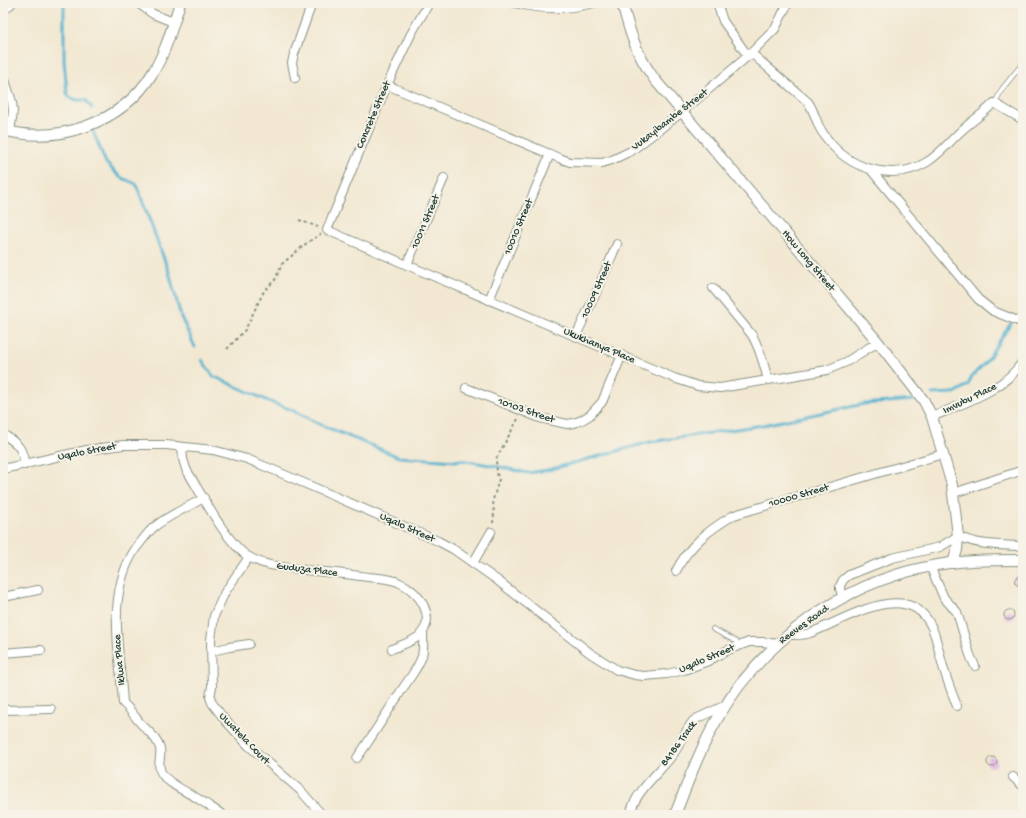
<svg xmlns="http://www.w3.org/2000/svg" width="1026" height="818" font-family="'Gochi Hand',sans-serif">
<rect width="100%" height="100%" fill="#f7f3e8"/>
<filter id="ink" filterUnits="userSpaceOnUse"><feTurbulence type="fractalNoise" baseFrequency=".025" numOctaves="2"/><feDisplacementMap in="SourceGraphic" scale="8" xChannelSelector="R" yChannelSelector="G"/><feConvolveMatrix kernelMatrix="1 2 1 2 8 2 1 2 1" color-interpolation-filters="sRGB"/></filter>
<filter id="wash" filterUnits="userSpaceOnUse"><feTurbulence type="fractalNoise" baseFrequency=".012" numOctaves="4" result="noise"/><feDisplacementMap in="SourceGraphic" scale="16" xChannelSelector="R" yChannelSelector="G"/><feGaussianBlur stdDeviation="0.9" result="paint"/><feColorMatrix in="noise" values="0 0 0 0 0 0 0 0 0 0 0 0 0 0 0 0 0 1.4 0 .05"/><feComposite in="paint" operator="in"/></filter>
<g filter="url(#wash)">
<rect width="100%" height="100%" fill="#f2e8d2"/>
<g fill="none" stroke-linecap="round" stroke-linejoin="round">
<g stroke="#4fb0ce" stroke-width="3">
<path d="M64,3V61L67,93L69,97L77,100H86L92,108"/>
<path d="M92,129L106,163L120,177L136,184L169,272L181,317L195,347"/>
<path d="M202,360L213,376L275,404L290,409L319,424L399,457L456,461L460,460L496,466L528,473L548,470L650,442L763,425L864,404L914,400"/>
<path d="M932,394L955,393L968,385L972,376L986,362L1011,323"/>
</g>
</g>
<g id="blocks">
<g fill="#e0ade5">
<circle cx="1019" cy="581" r="4.5"/>
<circle cx="1009" cy="615" r="5"/>
<circle cx="992" cy="762" r="5"/>
</g>
</g>
</g>
<g filter="url(#ink)">
<use href="#blocks" fill-opacity="0" stroke="#889283" stroke-width="1"/>
<g fill="none" stroke-linecap="round" stroke-linejoin="round">
<g stroke="#889283" stroke-width="5.5">
<g id="service">
<path d="M995,103L1002,89L1023,63"/>
<path d="M713,629L741,644"/>
</g>
</g>
<g stroke="#889283" stroke-width="10">
<g id="minor">
<path d="M138,3L153,14L173,22"/>
<path d="M429,3L411,34L387,85L327,230L407,265L674,378L698,386L720,388L810,373L827,370L846,362L878,342"/>
<path d="M514,3C543,10 565,10 594,3"/>
<path d="M717,3L723,21L748,56"/>
<path d="M3,11L11,4"/>
<path d="M751,53L808,102C813,109 815,117 818,124C821,132 827,139 832,145C855,171 896,181 927,162C940,154 950,141 961,131C972,121 984,113 994,103L1023,120"/>
<path d="M3,74L12,102L13,111L10,132"/>
<path d="M295,78L292,63L294,54L312,3"/>
<path d="M387,85L559,158L570,162L602,163L612,160L631,151L682,112L748,56L775,29L788,3"/>
<path d="M871,170L978,299L993,311L1023,323"/>
<path d="M407,265L444,178"/>
<path d="M713,288L752,335C760,349 764,364 768,380"/>
<path d="M489,300L550,154"/>
<path d="M576,336L596,293L617,244"/>
<path d="M466,388L540,418L567,424L574,423L582,420L590,415L602,402L622,355"/>
<path d="M932,417C963,403 1004,391 1023,361"/>
<path d="M3,434C18,444 22,447 25,465"/>
<path d="M182,447L183,459L186,469C201,493 226,543 249,557C266,567 286,567 305,570C326,572 347,574 368,577C378,578 391,578 400,583C419,591 438,618 419,636C412,642 401,645 392,649"/>
<path d="M3,469L87,450L123,445H166L213,450L247,459L276,471L438,541L453,549L497,580L590,653L617,670L635,675L644,676L667,674L684,670L708,661L728,650L749,642H763L777,644"/>
<path d="M954,493L1023,470"/>
<path d="M204,498C188,507 169,515 154,527C147,533 142,541 136,548C105,594 120,652 123,703C129,708 132,713 137,719C144,729 157,736 160,748C162,757 156,765 162,774C171,786 188,792 200,800C208,805 215,810 223,815"/>
<path d="M249,557L225,592L214,616L211,640L212,687L210,697L212,703L225,720L249,746L301,791L322,815"/>
<path d="M473,563L491,532"/>
<path d="M930,566L944,598L957,612L970,655L975,666"/>
<path d="M676,571C689,545 710,529 734,515L943,454"/>
<path d="M3,597L38,590"/>
<path d="M843,598L840,589V586L843,580L849,575L892,558L940,547L958,536C979,546 1000,545 1023,546"/>
<path d="M788,635C795,635 803,636 810,633C843,621 906,578 930,624C936,634 938,648 941,659C945,675 951,691 957,706"/>
<path d="M212,651L229,647L249,644"/>
<path d="M3,653L41,650"/>
<path d="M3,710L51,709"/>
<path d="M357,758C371,738 384,717 398,696C405,683 418,670 422,656C424,648 423,640 423,631"/>
<path d="M1013,777L1023,786"/>
<path d="M630,815C635,790 660,773 674,753C681,743 685,731 693,721L698,718L726,705"/>
</g>
</g>
<g stroke="#889283" stroke-width="12">
<g id="tertiary">
<path d="M622,3C630,33 636,54 655,80L878,342L924,401L932,417L952,485L958,536L957,550L953,563"/>
<path d="M3,130C58,145 122,123 152,74C166,52 172,27 180,3"/>
<path d="M675,815C688,781 701,747 719,716C763,641 842,584 927,567C958,560 991,560 1023,560"/>
</g>
</g>
<g stroke="#889283" stroke-width="2" stroke-dasharray="3 3" stroke-linecap="butt">
<path d="M299,220L318,227"/>
<path d="M227,349L245,330L264,291L275,280L282,264L308,242L321,234"/>
<path d="M493,523L494,514L493,500L499,479L497,474L496,459L518,419"/>
</g>
<use href="#service" stroke="#fff" stroke-width="4"/>
<use href="#minor" stroke="#fff" stroke-width="8"/>
<use href="#tertiary" stroke="#fff" stroke-width="10"/>
</g>
</g>
<g text-anchor="middle" dominant-baseline="central" stroke-width="4" stroke-linejoin="round" paint-order="stroke">
<g font-size="11" fill="#1f3d34" stroke="#f7f3e8">
<text transform="translate(374 115) rotate(-67)">Concrete Street</text>
<text transform="translate(670 120) rotate(-38)">Vukayibambe Street</text>
<text transform="translate(426 222) rotate(-67)">10011 Street</text>
<text transform="translate(519 227) rotate(-67)">10010 Street</text>
<text transform="translate(808 261) rotate(50)">How Long Street</text>
<text transform="translate(597 290) rotate(-66)">10009 Street</text>
<text transform="translate(599 346) rotate(23)">Ukukhanya Place</text>
<text transform="translate(970 399) rotate(-26)">Imvubu Place</text>
<text transform="translate(526 411) rotate(19)">10103 Street</text>
<text transform="translate(87 452) rotate(-11)">Uqalo Street</text>
<text transform="translate(799 496) rotate(-16)">10000 Street</text>
<text transform="translate(407 528) rotate(24)">Uqalo Street</text>
<text transform="translate(307 570) rotate(7)">Guduza Place</text>
<text transform="translate(804 625) rotate(-36)">Reeves Road</text>
<text transform="translate(707 659) rotate(-23)">Uqalo Street</text>
<text transform="translate(120 660) rotate(-95)">Iklwa Place</text>
<text transform="translate(244 739) rotate(46)">Uwatela Court</text>
<text transform="translate(679 744) rotate(-54)">84186 Track</text>
</g>
</g>
<rect width="1026" height="818" fill="none" stroke="#f7f3e8" stroke-width="16"/>
</svg>
